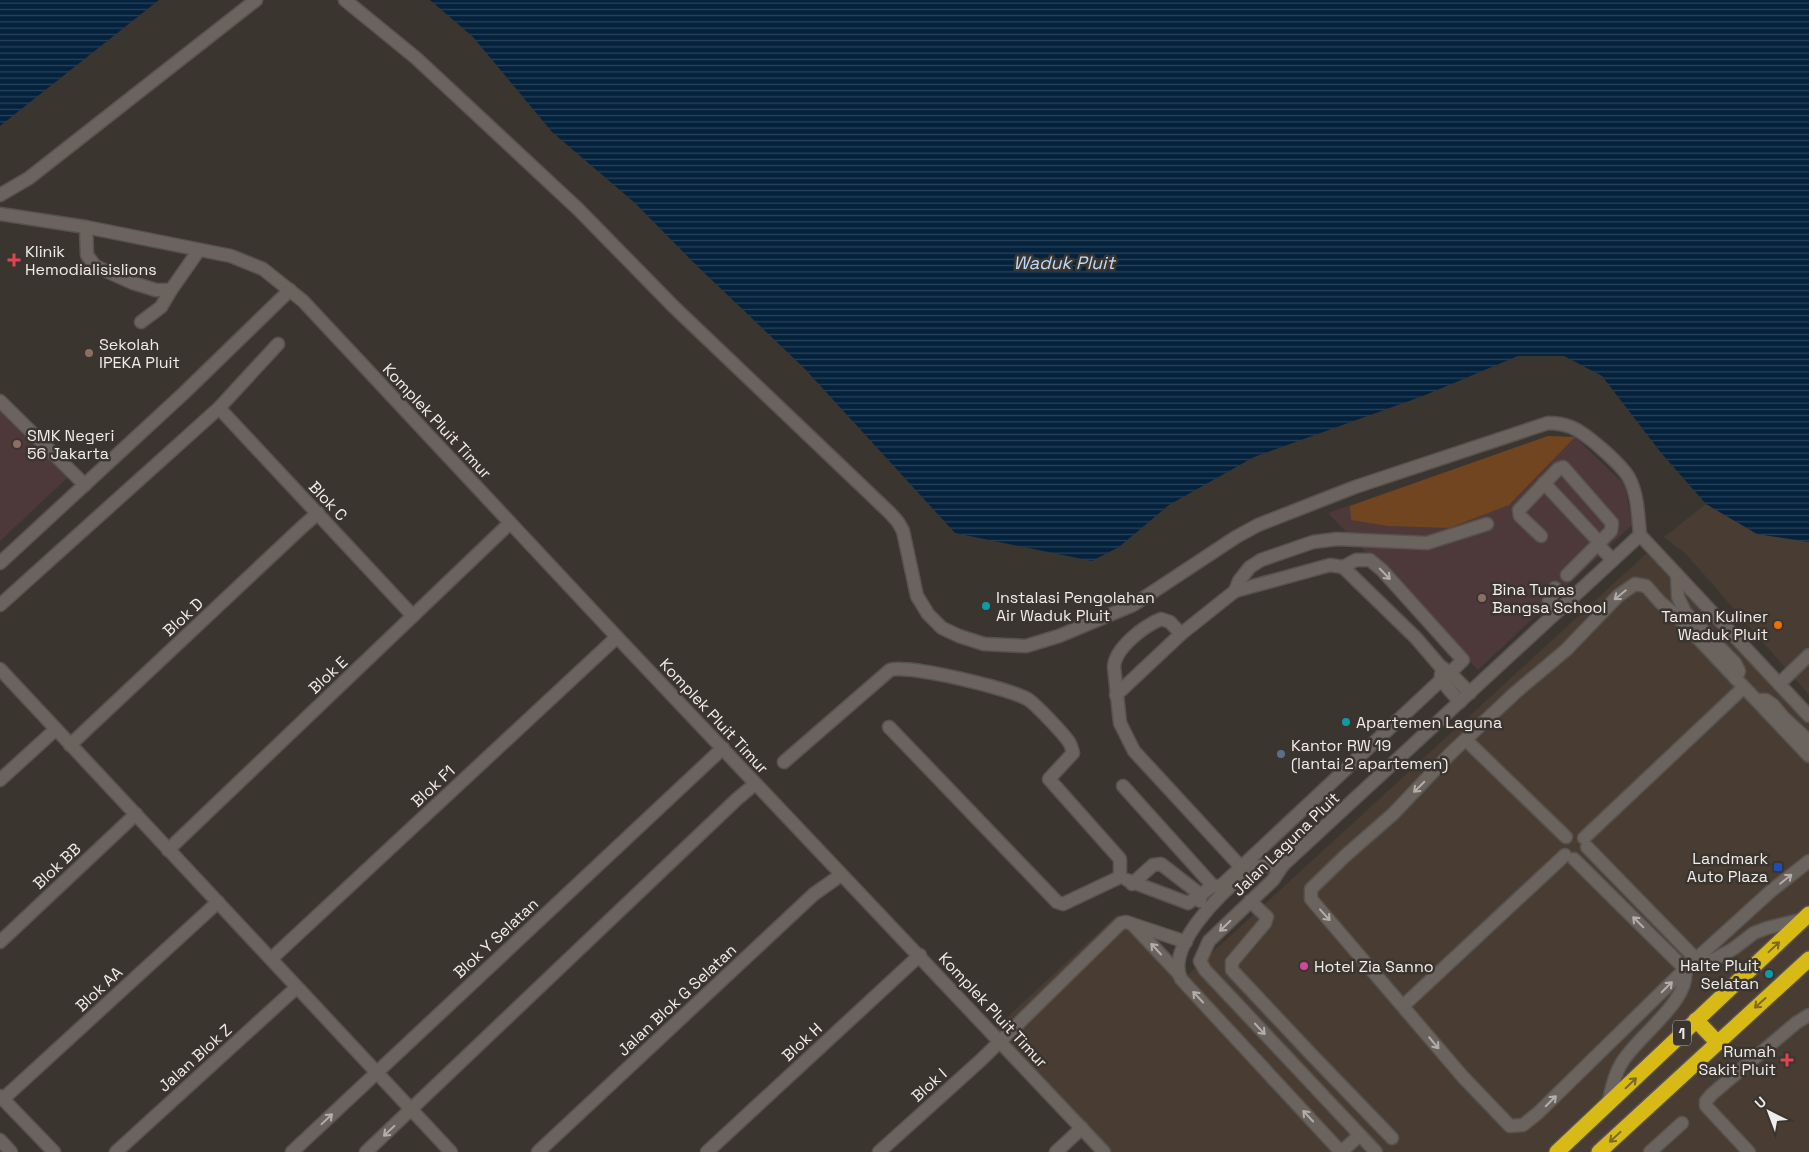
<svg xmlns="http://www.w3.org/2000/svg" width="1809" height="1152" font-family="'Space Grotesk',sans-serif">
<defs>
<pattern id="water-rules" width="6" height="5" patternUnits="userSpaceOnUse" patternTransform="scale(1.25)"><rect width="6" height="5" fill="#05223d"/><path d="M0 2.5h6" fill="none" stroke="#2a4259"/></pattern>
</defs>
<rect width="100%" height="100%" fill="#3b3530"/>
<g fill="#483c33">
<path d="M1706,504L1757,534L1809,542V695L1687,555L1664,537Z"/>
<path d="M1648,552L1809,725V1152H1100L989,1034L1116,916L1179,983Z"/>
</g>
<g fill="#4d383a">
<path d="M0,410L68,477L0,541Z"/>
<path d="M1548,436L1575,437L1625,485L1632,525L1478,670L1328,513Z"/>
</g>
<path fill="#704520" d="M1548,436L1575,437L1509,505L1449,528L1388,526L1351,520L1350,506Z"/>
<g fill="url(#water-rules)">
<path d="M0,0H159L0,126Z"/>
<path d="M430,0H1809V542L1757,534L1706,504L1662,454L1602,376L1564,356H1518L1423,396L1254,457L1169,505L1119,547L1092,561L955,533L804,368L696,265L635,203L552,132L473,37Z"/>
</g>
<g fill="none" stroke-linecap="round" stroke-linejoin="round">
<g stroke="#58524e" stroke-width="15">
<g id="minor">
<path d="M345,0L416,58L578,209L674,307L890,513L898,522L903,531L917,596L928,614L942,628L959,636L984,644L1026,646L1059,636L1133,605L1236,537L1258,525L1355,487L1548,423C1556,423 1563,424 1571,427C1586,433 1621,464 1629,478C1638,495 1638,516 1640,535L1809,716"/>
<path d="M0,195L29,178L256,0"/>
<path d="M0,214L86,227L231,256L263,269L303,301L617,637L1104,1152"/>
<path d="M86,227L87,255L95,266L133,283L156,290H171"/>
<path d="M141,322L161,307L171,290L199,250"/>
<path d="M0,401L85,485"/>
<path d="M219,408L413,616"/>
<path d="M1544,483L1600,543L1601,548L1613,560"/>
<path d="M1541,536L1520,516L1519,510L1558,469L1563,467L1612,523L1611,531L1567,575"/>
<path d="M0,563L184,393L290,290"/>
<path d="M1343,567L1356,560H1370L1382,570L1463,660L1450,673"/>
<path d="M1677,575L1678,597L1685,612L1735,663L1739,671L1736,679"/>
<path d="M1555,588L1549,601L1556,612"/>
<path d="M1235,591L1239,581L1250,567L1261,560L1313,542L1337,539L1427,543L1487,524"/>
<path d="M0,605L219,408L278,344"/>
<path d="M1181,634L1170,622L1161,619C1144,626 1115,648 1114,667L1120,723L1134,751L1241,867"/>
<path d="M0,669L451,1152"/>
<path d="M1441,674V680L1460,702"/>
<path d="M1779,684L1809,655"/>
<path d="M1116,695L1181,634L1235,591L1330,565L1343,567L1416,638L1440,666L1450,673L1470,693"/>
<path d="M1757,700H1766L1773,705L1784,718L1809,741"/>
<path d="M889,727L1057,902L1063,904L1120,877"/>
<path d="M1466,740L1566,837"/>
<path d="M70,745L302,527L318,513"/>
<path d="M1809,756L1675,614L1661,603L1646,586L1635,584L1618,596L1566,650L1516,692L1451,753L1393,814L1345,856L1311,889V899L1463,1077L1510,1126L1523,1125L1538,1113L1685,969L1771,891L1809,861"/>
<path d="M784,762L890,670C908,664 1012,689 1029,700C1037,706 1063,733 1069,742C1071,745 1072,749 1073,753L1049,779L1120,859V877"/>
<path d="M0,780L56,729"/>
<path d="M1123,786L1213,886"/>
<path d="M1584,838L1743,688"/>
<path d="M1587,847L1696,959L1711,961L1733,949L1754,933L1767,928L1804,919"/>
<path d="M168,850L510,523"/>
<path d="M1574,859L1685,969C1692,1000 1635,1038 1621,1064C1614,1076 1611,1091 1608,1105"/>
<path d="M1283,865C1274,866 1264,865 1256,867C1251,869 1247,873 1243,876C1220,893 1166,947 1181,979L1341,1152"/>
<path d="M1127,880L1188,903"/>
<path d="M1132,884L1153,865L1161,864L1201,895L1200,901"/>
<path d="M1250,901L1267,917L1265,923L1232,962V970L1311,1054L1392,1138"/>
<path d="M1188,903L1213,886H1221L1441,680"/>
<path d="M1134,926L1179,974"/>
<path d="M0,942L136,814"/>
<path d="M271,959L617,637"/>
<path d="M1403,1006L1565,855"/>
<path d="M0,1096L54,1152"/>
<path d="M3,1099L218,902"/>
<path d="M0,1140L11,1152"/>
<path d="M116,1152L296,988"/>
<path d="M292,1152L723,748"/>
<path d="M366,1152L737,799L755,784"/>
<path d="M538,1152L814,894L841,875"/>
<path d="M707,1152L920,955"/>
<path d="M879,1152L981,1060L1121,923L1126,922L1186,942"/>
<path d="M1056,1152L1082,1128"/>
<path d="M1341,1152L1360,1135"/>
<path d="M1376,1152L1205,970L1200,961L1209,941L1273,880L1283,865L1640,535"/>
<path d="M1650,1152L1682,1123"/>
<path d="M1749,1152L1706,1106V1101L1712,1094L1796,1023L1809,1015"/>
</g>
</g>
<g stroke="#58524e" stroke-width="18">
<g id="highway">
<path d="M1696,1020L1717,1042"/>
<path d="M1557,1152L1809,914"/>
<path d="M1599,1152L1809,959"/>
</g>
</g>
<use href="#minor" stroke="#6a635e" stroke-width="12"/>
<use href="#highway" stroke="#d8ba17" stroke-width="15"/>
</g>
<defs><path id="oneway-shaft" d="M-6 0H5M1.5-3L5.5 0L1.5 3" fill="none" stroke-width="1.6" stroke-linecap="round" stroke-linejoin="round" transform="scale(1.25)"/></defs>
<g stroke="#b4aeaa">
<use href="#oneway-shaft" transform="translate(1385 574) rotate(46)"/>
<use href="#oneway-shaft" transform="translate(1620 595) rotate(141)"/>
<use href="#oneway-shaft" transform="translate(1419 787) rotate(135)"/>
<use href="#oneway-shaft" transform="translate(1786 879) rotate(-39)"/>
<use href="#oneway-shaft" transform="translate(1325 915) rotate(48)"/>
<use href="#oneway-shaft" transform="translate(1638 922) rotate(-135)"/>
<use href="#oneway-shaft" transform="translate(1225 926) rotate(136)"/>
<use href="#oneway-shaft" transform="translate(1156 949) rotate(-133)"/>
<use href="#oneway-shaft" transform="translate(1667 987) rotate(-45)"/>
<use href="#oneway-shaft" transform="translate(1198 997) rotate(-133)"/>
<use href="#oneway-shaft" transform="translate(1260 1029) rotate(47)"/>
<use href="#oneway-shaft" transform="translate(1434 1043) rotate(50)"/>
<use href="#oneway-shaft" transform="translate(1551 1101) rotate(-45)"/>
<use href="#oneway-shaft" transform="translate(1308 1116) rotate(-133)"/>
<use href="#oneway-shaft" transform="translate(327 1119) rotate(-43)"/>
<use href="#oneway-shaft" transform="translate(389 1131) rotate(137)"/>
</g>
<g stroke="#7a6a26">
<use href="#oneway-shaft" transform="translate(1774 947) rotate(-43)"/>
<use href="#oneway-shaft" transform="translate(1760 1003) rotate(138)"/>
<use href="#oneway-shaft" transform="translate(1631 1083) rotate(-44)"/>
<use href="#oneway-shaft" transform="translate(1615 1137) rotate(137)"/>
</g>
<g fill="#e0444e" stroke="#3b3530" stroke-width="2">
<path d="M11.5 252.5h5v5h5v5h-5v5h-5v-5h-5v-5h5z"/>
<path d="M1784.5 1052.5h5v5h5v5h-5v5h-5v-5h-5v-5h5z"/>
</g>
<g fill="#8d6e63" stroke="#3b3530" stroke-width="2">
<circle cx="89" cy="353" r="5"/>
<circle cx="17" cy="444" r="5"/>
<circle cx="1482" cy="598" r="5"/>
</g>
<g fill="#0f9aa8" stroke="#3b3530" stroke-width="2">
<circle cx="986" cy="606" r="5"/>
<circle cx="1346" cy="722" r="5"/>
<circle cx="1769" cy="974" r="5"/>
</g>
<circle fill="#e8710a" stroke="#3b3530" stroke-width="2" cx="1778" cy="625" r="5"/>
<circle fill="#5c6f8a" stroke="#3b3530" stroke-width="2" cx="1281" cy="754" r="5"/>
<rect fill="#1a4fb4" stroke="#3b3530" stroke-width="2" x="1773" y="862" width="10" height="10" rx="2.5"/>
<circle fill="#d1479c" stroke="#3b3530" stroke-width="2" cx="1304" cy="966" r="5"/>
<g text-anchor="middle" dominant-baseline="central" stroke-width="5" stroke-linejoin="round" paint-order="stroke">
<rect fill="#3b3530" stroke="#bab5b2" stroke-width="1" x="1673" y="1020.5" width="18" height="25" rx="4"/>
<g font-size="15" font-weight="bold" fill="#f0ece9">
<text x="1682" y="1033">1</text>
</g>
<g font-size="16" fill="#f0ece9" stroke="#3b3530" text-anchor="start">
<text x="25" y="251">Klinik<tspan x="25" dy="18">Hemodialisislions</tspan></text>
<text x="99" y="344">Sekolah<tspan x="99" dy="18">IPEKA Pluit</tspan></text>
<text x="27" y="435">SMK Negeri<tspan x="27" dy="18">56 Jakarta</tspan></text>
<text x="1492" y="589">Bina Tunas<tspan x="1492" dy="18">Bangsa School</tspan></text>
<text x="996" y="597">Instalasi Pengolahan<tspan x="996" dy="18">Air Waduk Pluit</tspan></text>
<text x="1768" y="616" text-anchor="end">Taman Kuliner<tspan x="1768" dy="18">Waduk Pluit</tspan></text>
<text x="1356" y="722">Apartemen Laguna</text>
<text x="1291" y="745">Kantor RW 19<tspan x="1291" dy="18">(lantai 2 apartemen)</tspan></text>
<text x="1768" y="858" text-anchor="end">Landmark<tspan x="1768" dy="18">Auto Plaza</tspan></text>
<text x="1759" y="965" text-anchor="end">Halte Pluit<tspan x="1759" dy="18">Selatan</tspan></text>
<text x="1314" y="966">Hotel Zia Sanno</text>
<text x="1776" y="1051" text-anchor="end">Rumah<tspan x="1776" dy="18">Sakit Pluit</tspan></text>
</g>
<g font-size="16" fill="#f0ece9" stroke="#3b3530">
<text transform="translate(437 421) rotate(47)">Komplek Pluit Timur</text>
<text transform="translate(328 501) rotate(47)">Blok C</text>
<text transform="translate(183 617) rotate(-43)">Blok D</text>
<text transform="translate(328 675) rotate(-43)">Blok E</text>
<text transform="translate(714 716) rotate(47)">Komplek Pluit Timur</text>
<text transform="translate(433 786) rotate(-43)">Blok F1</text>
<text transform="translate(1286 844) rotate(-44)">Jalan Laguna Pluit</text>
<text transform="translate(57 866) rotate(-43)">Blok BB</text>
<text transform="translate(496 938) rotate(-43)">Blok Y Selatan</text>
<text transform="translate(99 989) rotate(-43)">Blok AA</text>
<text transform="translate(677 1000) rotate(-43)">Jalan Blok G Selatan</text>
<text transform="translate(993 1010) rotate(47)">Komplek Pluit Timur</text>
<text transform="translate(802 1042) rotate(-43)">Blok H</text>
<text transform="translate(195 1058) rotate(-42)">Jalan Blok Z</text>
<text transform="translate(929 1085) rotate(-42)">Blok I</text>
</g>
<g font-size="18" font-style="italic" fill="#bddaf9" stroke="#3b3530">
<text x="1064" y="262">Waduk Pluit</text>
</g>
</g>
<g transform="translate(1769 1112) rotate(318)" stroke="#3b3530" stroke-width="4" paint-order="stroke">
<path d="M0-4L9 19L0 12L-9 19Z" fill="#f0ece9"/>
<text y="-8" font-size="14" font-weight="bold" text-anchor="middle" fill="#f0ece9">U</text>
</g>
</svg>
